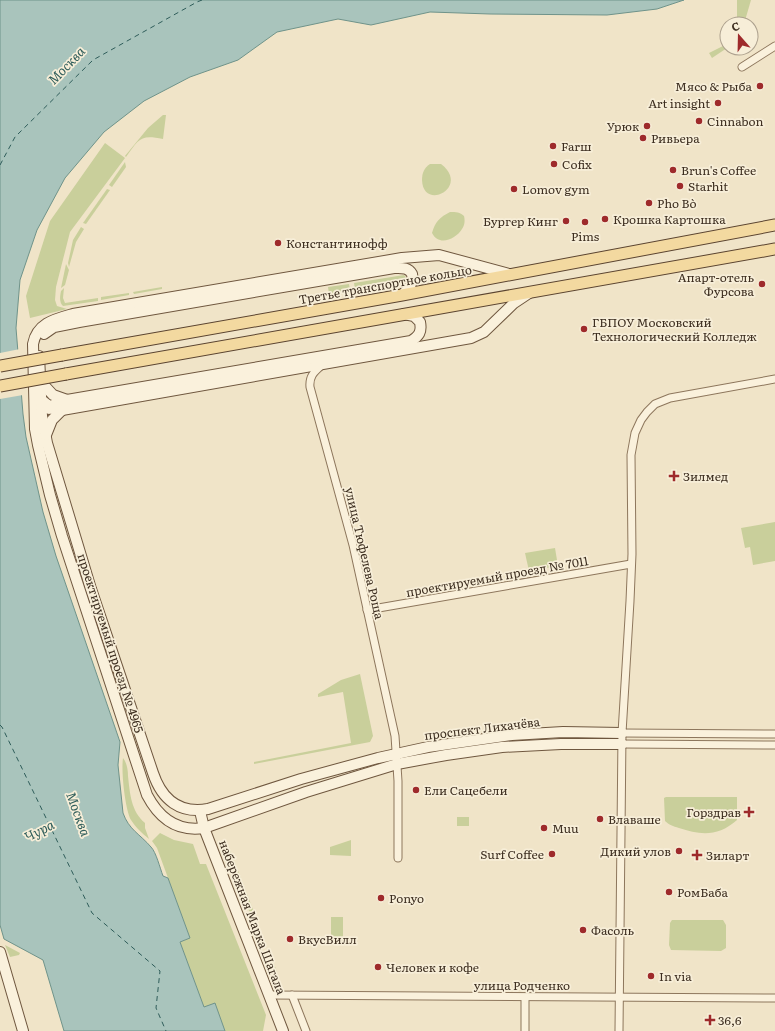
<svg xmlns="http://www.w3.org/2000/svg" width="775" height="1031" font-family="Literata,serif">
<rect width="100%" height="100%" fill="#f0e4c8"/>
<g fill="#c9cf9b">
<path d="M737,0H751L744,24H737Z"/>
<path d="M727,44V48L712,58L709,53Z"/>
<path d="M163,115H166L163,139C140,134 139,139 126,157L125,156L148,128Z"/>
<path d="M105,143L125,158L70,232L56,287L55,300L57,306L67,309L30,318L26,296L50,221Z"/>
<path d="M125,162L126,167L112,187L109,185Z"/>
<path d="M430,164H441C471,187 423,212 422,180C422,173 424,168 430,164Z"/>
<path d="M107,189L110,190L86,224L83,223Z"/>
<path d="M450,212C456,212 460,212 464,216C465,220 465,225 462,229C456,239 439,247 432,233C435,222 440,217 450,212Z"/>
<path d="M81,227L84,229L76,242L69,267L68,263L73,240Z"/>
<path d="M66,264L69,270L65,285L61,288Z"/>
<path d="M404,275L406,277L404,281L355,289L354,283Z"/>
<path d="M349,284L350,290L329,294L328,287Z"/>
<path d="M162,287V289L134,294L133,292Z"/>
<path d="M64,288L63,298L65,303L98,298V301L63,306C59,302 60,296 61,291Z"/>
<path d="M129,293V295L101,300V297Z"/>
<path d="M775,522V561L753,565L750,547L745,548L741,528Z"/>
<path d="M555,548L558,566L529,571L525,553Z"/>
<path d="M360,674L373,736L370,742L254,764V762L351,743L343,692L318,697V694L341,680Z"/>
<path d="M123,758C127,763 128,770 128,776C130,794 131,811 145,823V828L149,839C142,833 136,828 131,820C125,809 121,771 123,758Z"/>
<path d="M666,797H737V820C718,837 700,835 679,828C673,826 669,825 665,821L664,798Z"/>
<rect x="457" y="817" width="12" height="9"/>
<path d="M160,833L174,840L193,844L200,864H206L266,1015L263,1031H225L215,1004L204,1007L180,942L190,938L157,848L152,841Z"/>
<path d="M351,840V856L330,855V847Z"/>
<path d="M230,850L254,912L251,914L241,896L224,854L225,852Z"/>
<rect x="331" y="917" width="12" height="24"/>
<path d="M672,920H723L726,925V948L721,951L671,950L669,945L670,923Z"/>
<path d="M5,945L20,953L19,955L10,957Z"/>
<path d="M270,953L277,972H272L267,955Z"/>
</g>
<path fill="#a9c4bc" stroke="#6f938a" d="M0,0H684L657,9L607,15L490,14L430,12L371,25L338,19L277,32L238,60L190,77L144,101L104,132L65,178L37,230L20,280L16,328L23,414L26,437L43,512L56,556L120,742L118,765L123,813C129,830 140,834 151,847C156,852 160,868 163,876L168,878L190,938L180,942L204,1007L215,1003L225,1031H64L43,960L4,939L0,925Z"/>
<path fill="#f0e4c8" d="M20,349L23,395L0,399V353Z"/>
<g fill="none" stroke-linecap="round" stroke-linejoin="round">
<g stroke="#2f5d5a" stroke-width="1" stroke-dasharray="5 4" stroke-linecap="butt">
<path d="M0,165L15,137L93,60L197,2L202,0"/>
<path d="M0,725L2,727L92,913L160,971L156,1008L166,1031"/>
</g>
<g stroke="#8d765c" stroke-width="9">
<g id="street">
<path d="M742,67L775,46"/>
<path d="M322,365C314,372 309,376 310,387L353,545L395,736L398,781V858"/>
<path d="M367,610L631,564"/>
<path d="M622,733L775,734"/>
<path d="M622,744L775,745"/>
<path d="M269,995L775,998"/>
<path d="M292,995L306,1031"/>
<path d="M525,1031V999"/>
<path d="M619,1031L622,733L630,601L632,554L631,455L635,433L641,420L647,412L655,404L670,398L775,379"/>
</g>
</g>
<g stroke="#6f573f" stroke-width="12">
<g id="secondary">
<path d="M509,274L439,255L402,258L73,314C55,319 37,323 33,344L35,429L38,445L50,495L62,536L147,795C159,818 177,832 204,828L306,792L397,764L446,755L502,747L561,744H622"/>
<path d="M44,334L54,327L79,322L394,268C402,268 408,267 412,274C414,284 408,289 402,295"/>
<path d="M39,356L42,416L47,443L91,589L153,773C162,800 180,814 208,809L301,779L378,758L428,747L512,735L563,732L622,733"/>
<path d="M41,382L53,395L67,400"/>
<path d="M39,398L53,409L62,410L471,338L484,332L514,303L529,293"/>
<path d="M49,409L53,405L67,400L411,341C419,336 422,332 420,322L414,316L404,314"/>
<path d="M46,435L52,420L62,410"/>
<path d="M200,811L204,828L283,1031"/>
<path d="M0,952L23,1031"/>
</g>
</g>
<g stroke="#5b4430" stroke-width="13">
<g id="primary">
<path d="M62,355L402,295L775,225"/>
<path d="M66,374C302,332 539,291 775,249"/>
</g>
</g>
<use href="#street" stroke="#faf1dc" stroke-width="7"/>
<use href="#secondary" stroke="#faf1dc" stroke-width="10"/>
<use href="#primary" stroke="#f3d9a0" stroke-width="11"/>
<g stroke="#5b4430" stroke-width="13" stroke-linecap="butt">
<g id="primary-bridge">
<path d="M0,366L62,355"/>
<path d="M0,386L66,374"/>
</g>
</g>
<use href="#primary-bridge" stroke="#f3d9a0" stroke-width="11"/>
</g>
<g fill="#9e2a2b" stroke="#f7eed8" stroke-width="1.5">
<circle cx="760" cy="86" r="4"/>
<circle cx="718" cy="103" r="4"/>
<circle cx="699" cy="121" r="4"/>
<circle cx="647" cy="126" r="4"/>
<circle cx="643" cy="138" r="4"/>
<circle cx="553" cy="146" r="4"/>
<circle cx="554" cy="164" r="4"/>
<circle cx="673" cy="170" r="4"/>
<circle cx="680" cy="186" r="4"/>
<circle cx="514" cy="189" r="4"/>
<circle cx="649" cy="203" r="4"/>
<circle cx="605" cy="219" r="4"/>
<circle cx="566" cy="221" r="4"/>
<circle cx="585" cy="222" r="4"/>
<circle cx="278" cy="243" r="4"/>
<circle cx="762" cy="284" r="4"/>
<circle cx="584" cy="329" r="4"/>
<path d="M672 470h4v4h4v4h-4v4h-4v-4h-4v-4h4z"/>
<circle cx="416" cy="790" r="4"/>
<path d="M747 806h4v4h4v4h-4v4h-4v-4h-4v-4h4z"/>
<circle cx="600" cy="819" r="4"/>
<circle cx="544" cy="828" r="4"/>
<circle cx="679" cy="851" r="4"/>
<circle cx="552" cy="854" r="4"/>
<path d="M695 849h4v4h4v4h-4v4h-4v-4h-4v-4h4z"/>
<circle cx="669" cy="892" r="4"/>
<circle cx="381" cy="898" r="4"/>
<circle cx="583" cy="930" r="4"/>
<circle cx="290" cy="939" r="4"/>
<circle cx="378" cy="967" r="4"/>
<circle cx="651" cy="976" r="4"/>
<path d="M708 1014h4v4h4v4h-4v4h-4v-4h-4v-4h4z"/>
</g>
<g text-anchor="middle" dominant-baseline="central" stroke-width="3.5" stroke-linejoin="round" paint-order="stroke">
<g font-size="12" fill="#3d2e20" stroke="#f7eed8" text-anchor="start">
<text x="752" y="86" text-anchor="end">Мясо &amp; Рыба</text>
<text x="710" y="103" text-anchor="end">Art insight</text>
<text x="707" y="121">Cinnabon</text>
<text x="639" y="126" text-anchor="end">Урюк</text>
<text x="651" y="138">Ривьера</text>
<text x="561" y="146">Farш</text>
<text x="562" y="164">Cofix</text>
<text x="681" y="170">Brun's Coffee</text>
<text x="688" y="186">Starhit</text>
<text x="522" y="189">Lomov gym</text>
<text x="657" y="203">Pho Bò</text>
<text x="613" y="219">Крошка Картошка</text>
<text x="558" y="221" text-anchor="end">Бургер Кинг</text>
<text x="585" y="236" text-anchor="middle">Pims</text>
<text x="286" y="243">Константинофф</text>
<text x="754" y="277" text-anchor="end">Апарт-отель<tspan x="754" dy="14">Фурсова</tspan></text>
<text x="592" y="322">ГБПОУ Московский<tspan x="592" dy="14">Технологический Колледж</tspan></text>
<text x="683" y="476">Зилмед</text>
<text x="424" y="790">Ели Сацебели</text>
<text x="741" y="812" text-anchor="end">Горздрав</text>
<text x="608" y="819">Влаваше</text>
<text x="552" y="828">Muu</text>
<text x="671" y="851" text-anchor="end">Дикий улов</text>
<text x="544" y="854" text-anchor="end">Surf Coffee</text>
<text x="706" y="855">Зиларт</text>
<text x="677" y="892">РомБаба</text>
<text x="389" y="898">Ponyo</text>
<text x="591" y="930">Фасоль</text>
<text x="298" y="939">ВкусВилл</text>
<text x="386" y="967">Человек и кофе</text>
<text x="659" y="976">In via</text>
<text x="718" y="1020">36,6</text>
</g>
<g font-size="12" fill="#3d2e20" stroke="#f7eed8">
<text transform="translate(385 284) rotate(-10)">Третье транспортное кольцо</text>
<text transform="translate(365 553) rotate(77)">улица Тюфелева Роща</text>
<text transform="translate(497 576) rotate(-10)">проектируемый проезд № 7011</text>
<text transform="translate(111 643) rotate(72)">проектируемый проезд № 4965</text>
<text transform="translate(482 728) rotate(-7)">проспект Лихачёва</text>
<text transform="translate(253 917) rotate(69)">набережная Марка Шагала</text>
<text x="522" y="985">улица Родченко</text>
</g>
<g font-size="13" font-style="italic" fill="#2f5d5a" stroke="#f7eed8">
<text transform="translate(66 65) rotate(-46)">Москва</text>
<text transform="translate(79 814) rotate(70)">Москва</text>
<text transform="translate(39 830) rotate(-27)">Чура</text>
</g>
</g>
<g transform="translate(739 36) rotate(340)"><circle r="19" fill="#f7eed8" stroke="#ada18e"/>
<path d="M0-3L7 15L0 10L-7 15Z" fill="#9e2a2b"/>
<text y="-6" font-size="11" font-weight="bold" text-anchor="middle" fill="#3d2e20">С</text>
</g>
</svg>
